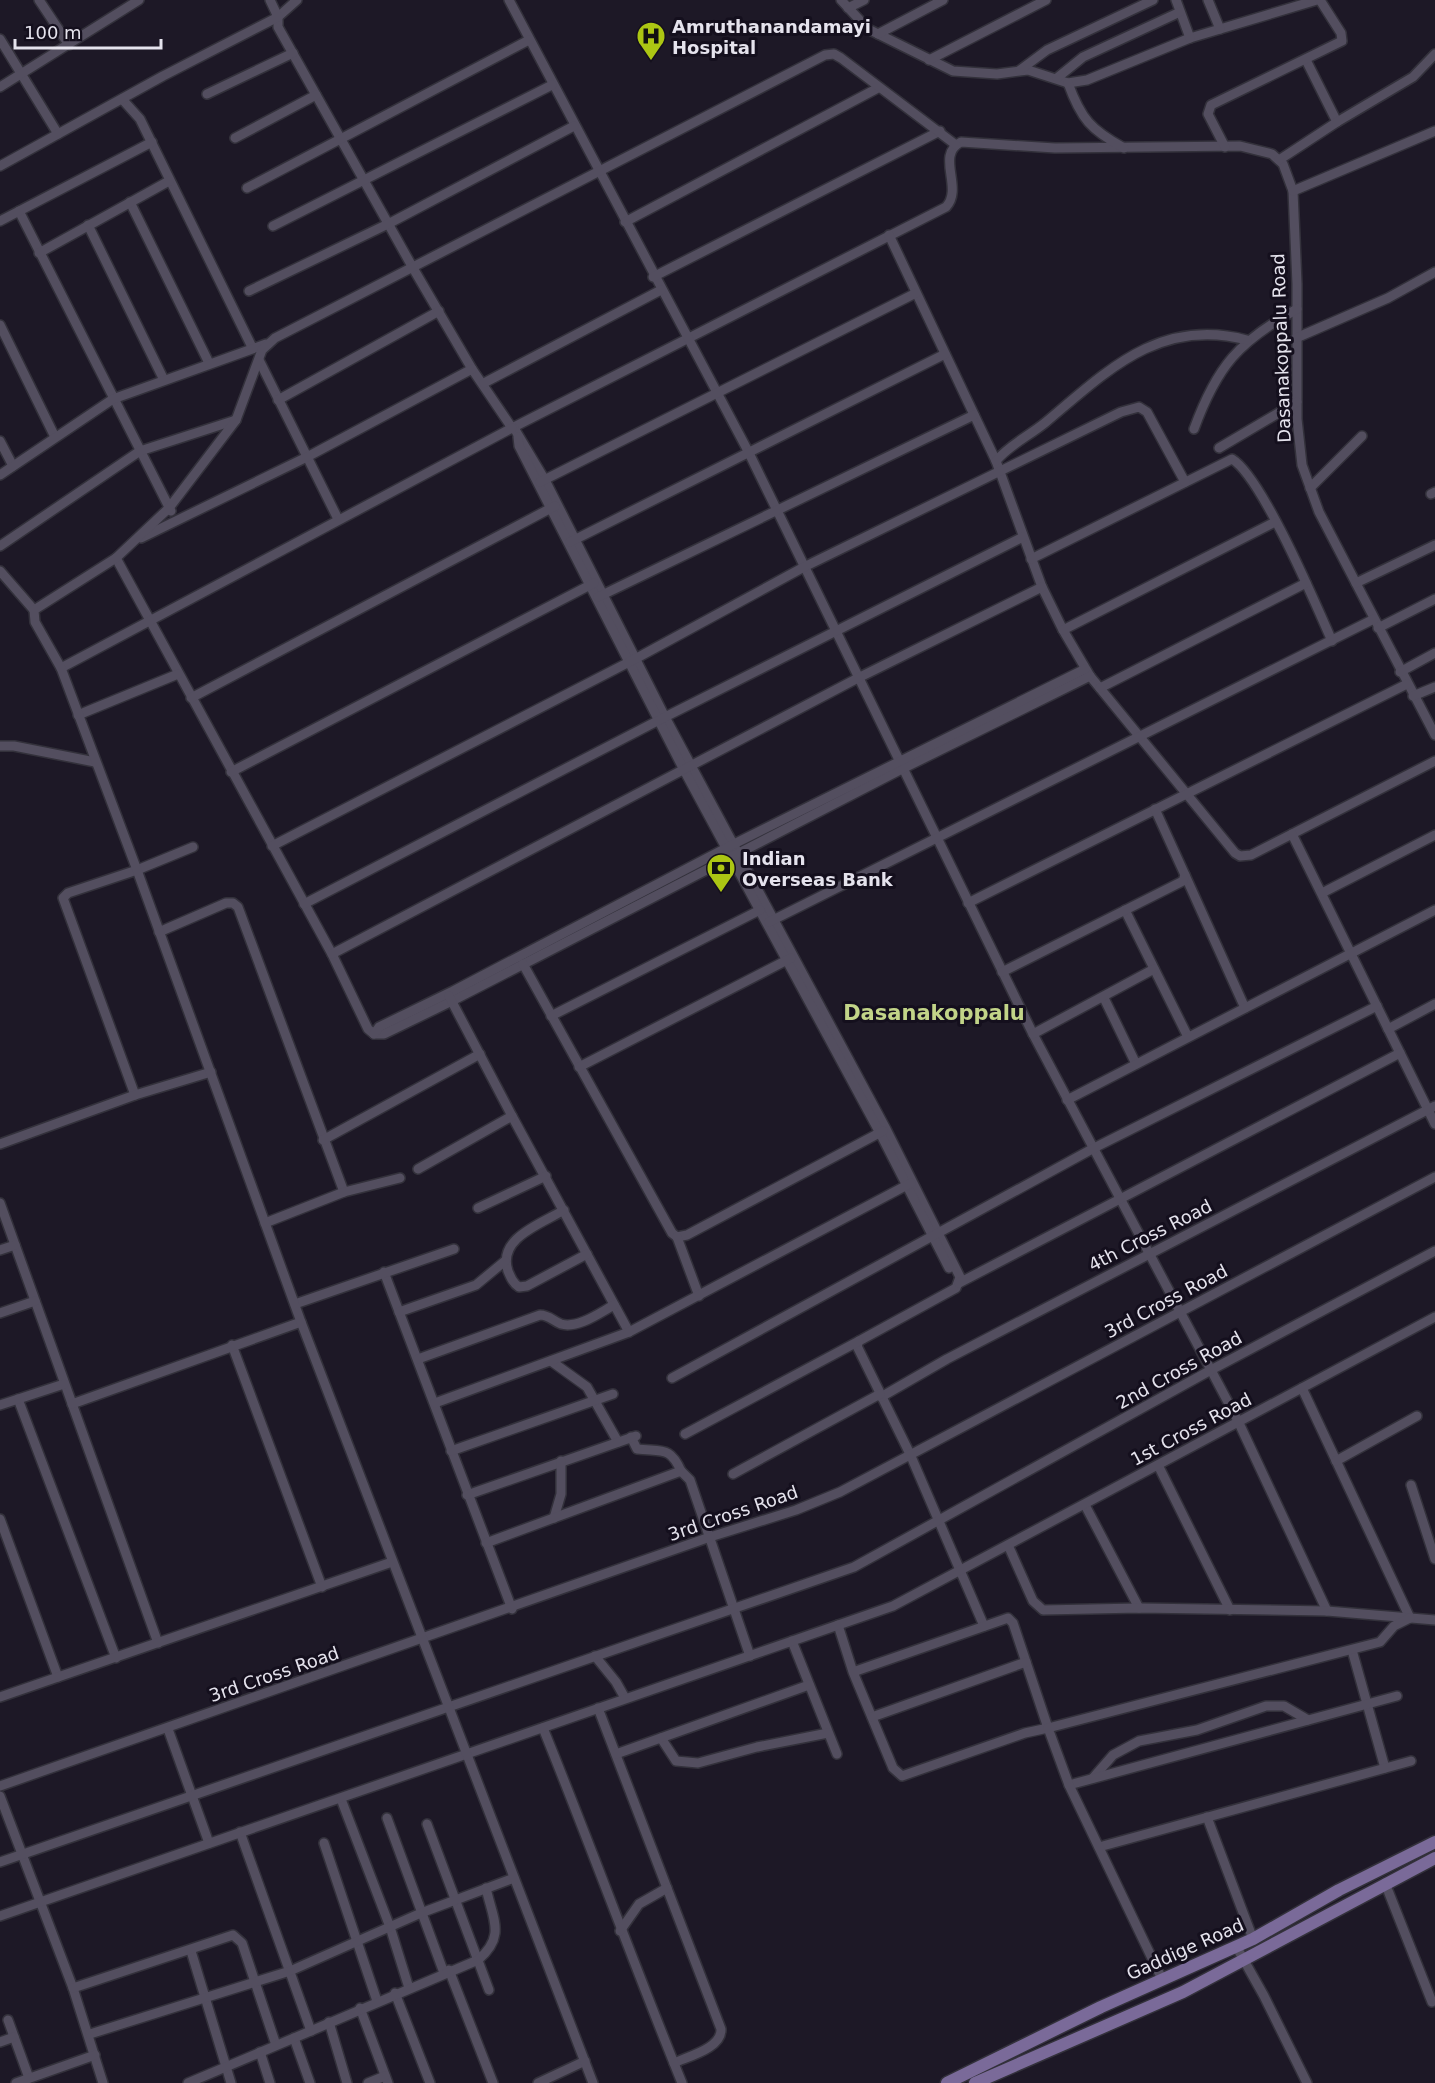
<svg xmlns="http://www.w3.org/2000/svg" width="1435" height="2083" font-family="'DejaVu Sans',sans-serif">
<rect width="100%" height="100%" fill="#1d1826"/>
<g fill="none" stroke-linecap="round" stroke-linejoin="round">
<g stroke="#33313b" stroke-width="12">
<g id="minor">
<path d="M39,0L69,45"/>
<path d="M297,0L278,17V27L413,268L472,369L512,428L946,207C964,188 935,155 961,142L1055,148L1240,146L1272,154L1283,164L1293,191L1297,284V419L1302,465L1319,512L1435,735"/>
<path d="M509,0L748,451L1033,1034L1238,1421L1327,1611"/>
<path d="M841,0L868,29L953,71L997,74L1028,70L1068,83L1087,80L1190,38L1317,0"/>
<path d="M1176,0L1190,38"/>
<path d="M1208,0L1220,29"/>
<path d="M848,8L864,0"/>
<path d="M878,34L943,0"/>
<path d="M0,39L58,134"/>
<path d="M929,60L1046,0"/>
<path d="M1306,60L1337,122"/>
<path d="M1020,70L1047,50L1153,0"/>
<path d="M1057,78L1083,57L1180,12"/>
<path d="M1068,83C1081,119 1091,130 1124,148"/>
<path d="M0,87L139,0"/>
<path d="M207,94L293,53"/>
<path d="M122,99L140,119L252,347"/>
<path d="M235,138L316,95"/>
<path d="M1225,147L1208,114L1211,105L1342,41L1341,33L1320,0"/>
<path d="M1279,160L1337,122L1413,77L1435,54"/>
<path d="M0,166L163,76L278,17L270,0"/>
<path d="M247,188L529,40"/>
<path d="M1293,191L1435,131"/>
<path d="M130,202L209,363"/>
<path d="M19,211L171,511"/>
<path d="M0,221L152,142"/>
<path d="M625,222L878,88"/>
<path d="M88,225L164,380"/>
<path d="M273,226L552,85"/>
<path d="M889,235L996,461L1042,587L1063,630L1090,676L1235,853L1240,856L1251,855L1435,761"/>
<path d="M39,253L169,181"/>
<path d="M653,277L940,131"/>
<path d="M249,291L388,224L574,126"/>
<path d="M0,325L55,437"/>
<path d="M1296,338L1388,298L1435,272"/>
<path d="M259,360L338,519"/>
<path d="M484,383L661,290"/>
<path d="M278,400L439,311"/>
<path d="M514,428L545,480L665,717L886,1129L960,1277L956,1288L859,1341L857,1346L910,1454L984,1626"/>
<path d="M1194,429C1217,366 1239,341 1297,309"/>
<path d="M518,437L519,446L684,770L880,1133L949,1268"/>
<path d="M0,441L13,466"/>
<path d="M1219,448L1297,402"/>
<path d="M996,461C1009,445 1029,436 1046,422C1108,370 1160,317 1247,340"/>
<path d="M0,475L113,399L266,344"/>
<path d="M540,482L916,293"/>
<path d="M1310,488L1362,436"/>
<path d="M1431,494L1435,492"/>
<path d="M141,538L307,457L472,369"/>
<path d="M570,542L945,354"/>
<path d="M0,546L140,451L236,420"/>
<path d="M116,558L332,954L368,1029L374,1034H384L452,1001L902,769L1090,676"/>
<path d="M1031,559L1232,459C1262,477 1316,605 1332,641"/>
<path d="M0,571L34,610"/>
<path d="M1356,583L1435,545"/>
<path d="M598,597L974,415"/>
<path d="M1378,628L1435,599"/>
<path d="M1063,630L1275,522"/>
<path d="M61,668L512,428"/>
<path d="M1400,672L1435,653"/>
<path d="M1100,688L1306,583"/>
<path d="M1413,696L1435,687"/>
<path d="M191,698L555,506"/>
<path d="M78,715L178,674"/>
<path d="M0,746H14L95,762"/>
<path d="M231,772L594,583"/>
<path d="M1292,834L1435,1124"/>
<path d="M272,846L635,659L804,567L1121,412L1139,407L1147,412L1185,482"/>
<path d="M1185,875L1245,1008"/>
<path d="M1322,893L1435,835"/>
<path d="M968,903L1407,684"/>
<path d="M304,904L665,717L1023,537"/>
<path d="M1125,910L1188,1037"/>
<path d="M769,922L1374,619"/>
<path d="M159,932L226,903H233L238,907L344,1192"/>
<path d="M332,954L858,678L1042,587"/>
<path d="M523,964L672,1233L677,1237L687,1235L883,1131"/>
<path d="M1002,972L1183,881L1185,875L1155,809"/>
<path d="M1104,998L1136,1064"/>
<path d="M551,1016L760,910"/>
<path d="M1388,1029L1435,1004"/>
<path d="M374,1034L379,1027L453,991L732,845L1085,669"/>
<path d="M1033,1034L1154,969"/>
<path d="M579,1067L791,958"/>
<path d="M135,1095L63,898L68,893L137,870L193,847"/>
<path d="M1067,1100L1435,910"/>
<path d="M512,1116L629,1332"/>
<path d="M323,1140L480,1054"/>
<path d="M0,1144L135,1095L211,1072"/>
<path d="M418,1169L512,1116L449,996"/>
<path d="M0,1203L158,1643"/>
<path d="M478,1208L546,1176"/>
<path d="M564,1210C541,1224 497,1238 508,1271C511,1278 513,1283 519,1287L527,1286L587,1254"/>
<path d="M265,1223L344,1192L400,1178"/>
<path d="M677,1237L699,1296"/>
<path d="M0,1250L15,1245"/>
<path d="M384,1272L512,1609"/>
<path d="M959,1283L1400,1053"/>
<path d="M295,1304L454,1249"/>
<path d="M399,1312L476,1285L505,1261"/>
<path d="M0,1313L35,1301"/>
<path d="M232,1345L322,1587"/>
<path d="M418,1359L540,1315C549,1315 553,1321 561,1324C578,1329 601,1312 614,1305"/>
<path d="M551,1361L587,1387L618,1442"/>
<path d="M672,1378L1094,1148L1377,1006"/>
<path d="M1302,1388L1410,1618"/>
<path d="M881,1397L947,1359L1435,1106"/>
<path d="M18,1399L116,1658"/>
<path d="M435,1403L629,1332L911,1183"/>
<path d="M72,1404L301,1322"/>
<path d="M0,1405L64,1384"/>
<path d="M685,1434L859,1341"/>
<path d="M631,1437L637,1449C662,1452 670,1446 681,1471"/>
<path d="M451,1451L613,1394"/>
<path d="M1336,1461L1417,1416"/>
<path d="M1158,1465L1230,1610"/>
<path d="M733,1474L880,1394"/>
<path d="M1411,1485L1435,1559"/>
<path d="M467,1495L636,1436"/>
<path d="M1085,1505L1139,1608"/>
<path d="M554,1518L561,1494V1461"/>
<path d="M0,1519L58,1677"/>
<path d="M486,1543L681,1471L690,1480L750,1656"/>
<path d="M1008,1545L1033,1601L1043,1610L1139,1608L1327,1611L1435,1620"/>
<path d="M838,1625L853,1672L1008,1618L1013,1623L1048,1728L1025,1733L902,1776L893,1768L853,1672"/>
<path d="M792,1641L837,1754"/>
<path d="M1352,1650L1385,1768"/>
<path d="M595,1656L616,1682L625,1698"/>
<path d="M0,1697L392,1562"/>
<path d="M598,1708L721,2029C722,2048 689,2056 674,2063"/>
<path d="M872,1717L1026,1662"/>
<path d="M543,1728C591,1846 634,1965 682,2083"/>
<path d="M168,1729L209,1843"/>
<path d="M661,1738L676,1761L698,1763L757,1747L828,1733"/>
<path d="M616,1754L809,1685"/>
<path d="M1093,1778L1113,1755L1139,1741L1197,1730L1266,1706H1284L1308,1720"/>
<path d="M1069,1785L1397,1696"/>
<path d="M0,1786L710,1537L796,1510L840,1492L1435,1177"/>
<path d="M0,1796L73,1988L103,2083"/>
<path d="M341,1799L390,1927L409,1988"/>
<path d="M1207,1817L1253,1939"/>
<path d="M387,1818L444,1973"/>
<path d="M427,1824L489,1990"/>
<path d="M240,1832L311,2031"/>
<path d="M324,1843L377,2001"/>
<path d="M1099,1847L1411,1761"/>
<path d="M0,1862L854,1567L1211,1370L1435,1251"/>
<path d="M1385,1883L1432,2002"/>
<path d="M0,1916L893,1606L1435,1317"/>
<path d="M620,1931L639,1904L667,1888"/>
<path d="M1236,1946L1264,1996L1307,2083"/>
<path d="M191,1951L231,2083"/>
<path d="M449,1970L493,2083"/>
<path d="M1162,1979L1069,1785L1048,1728L1380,1642L1394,1626L1410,1618"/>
<path d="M73,1988L233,1935L242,1943L276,2045"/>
<path d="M395,1993L430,2083"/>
<path d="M360,2008L388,2083"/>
<path d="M8,2020L29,2078"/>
<path d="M329,2022L347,2083"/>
<path d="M90,2034L290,1971L421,1913L514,1878"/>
<path d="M294,2038L310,2083"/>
<path d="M0,2042L14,2037"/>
<path d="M260,2052L270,2083"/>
<path d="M16,2083L95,2055"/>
<path d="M188,2083L478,1960C506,1936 493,1920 486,1888"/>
<path d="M368,2083L385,2076"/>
<path d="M538,2083L585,2061"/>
<path d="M593,2083L301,1322L137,870L61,668L35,622L34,610L116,558L169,508L236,420L262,350L275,338L825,55L834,54L841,58L956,145"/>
</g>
</g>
<g stroke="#33313b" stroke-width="15">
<g id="major">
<path d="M947,2083L1101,2007L1253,1939L1339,1890L1435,1842"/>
<path d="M975,2083L1183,1992L1435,1858"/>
</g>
</g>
<use href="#minor" stroke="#534e5f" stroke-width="9"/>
<use href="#major" stroke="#7a6a99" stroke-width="12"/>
</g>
<defs>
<g id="hospital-pin" transform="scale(1.5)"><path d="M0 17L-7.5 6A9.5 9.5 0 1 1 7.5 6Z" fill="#acc613" stroke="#140f1d"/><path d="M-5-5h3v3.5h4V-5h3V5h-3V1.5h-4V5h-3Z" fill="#111"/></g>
<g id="bank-pin" transform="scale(1.5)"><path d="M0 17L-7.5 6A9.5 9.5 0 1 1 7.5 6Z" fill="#acc613" stroke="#140f1d"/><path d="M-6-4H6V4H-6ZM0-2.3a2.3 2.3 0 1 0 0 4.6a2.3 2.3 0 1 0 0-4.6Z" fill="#111"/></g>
</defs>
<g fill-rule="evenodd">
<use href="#hospital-pin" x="651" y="36"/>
<use href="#bank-pin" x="721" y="868"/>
</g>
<g text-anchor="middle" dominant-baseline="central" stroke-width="6" stroke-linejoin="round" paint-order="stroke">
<g font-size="18" font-weight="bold" fill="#e5e3ed" stroke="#140f1d" text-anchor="start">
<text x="672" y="26">Amruthanandamayi<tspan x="672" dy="21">Hospital</tspan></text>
<text x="742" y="858">Indian<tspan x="742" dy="21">Overseas Bank</tspan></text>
</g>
<g font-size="18" fill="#e5e3ed" stroke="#140f1d">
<text transform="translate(1281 348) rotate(-92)">Dasanakoppalu Road</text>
<text transform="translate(1150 1235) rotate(-27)">4th Cross Road</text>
<text transform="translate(1166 1301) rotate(-28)">3rd Cross Road</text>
<text transform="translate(1179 1370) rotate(-29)">2nd Cross Road</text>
<text transform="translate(1191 1429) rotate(-28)">1st Cross Road</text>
<text transform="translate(733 1513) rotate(-19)">3rd Cross Road</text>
<text transform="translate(274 1674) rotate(-19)">3rd Cross Road</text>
<text transform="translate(1185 1949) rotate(-24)">Gaddige Road</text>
</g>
<g font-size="21" font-weight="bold" fill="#c2d488" stroke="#140f1d">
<text x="934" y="1013">Dasanakoppalu</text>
</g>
</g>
<path d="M15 39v9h146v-9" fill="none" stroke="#e5e3ed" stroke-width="3"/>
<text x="24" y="39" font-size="18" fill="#e5e3ed" stroke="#140f1d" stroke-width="4.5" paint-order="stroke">100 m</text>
</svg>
